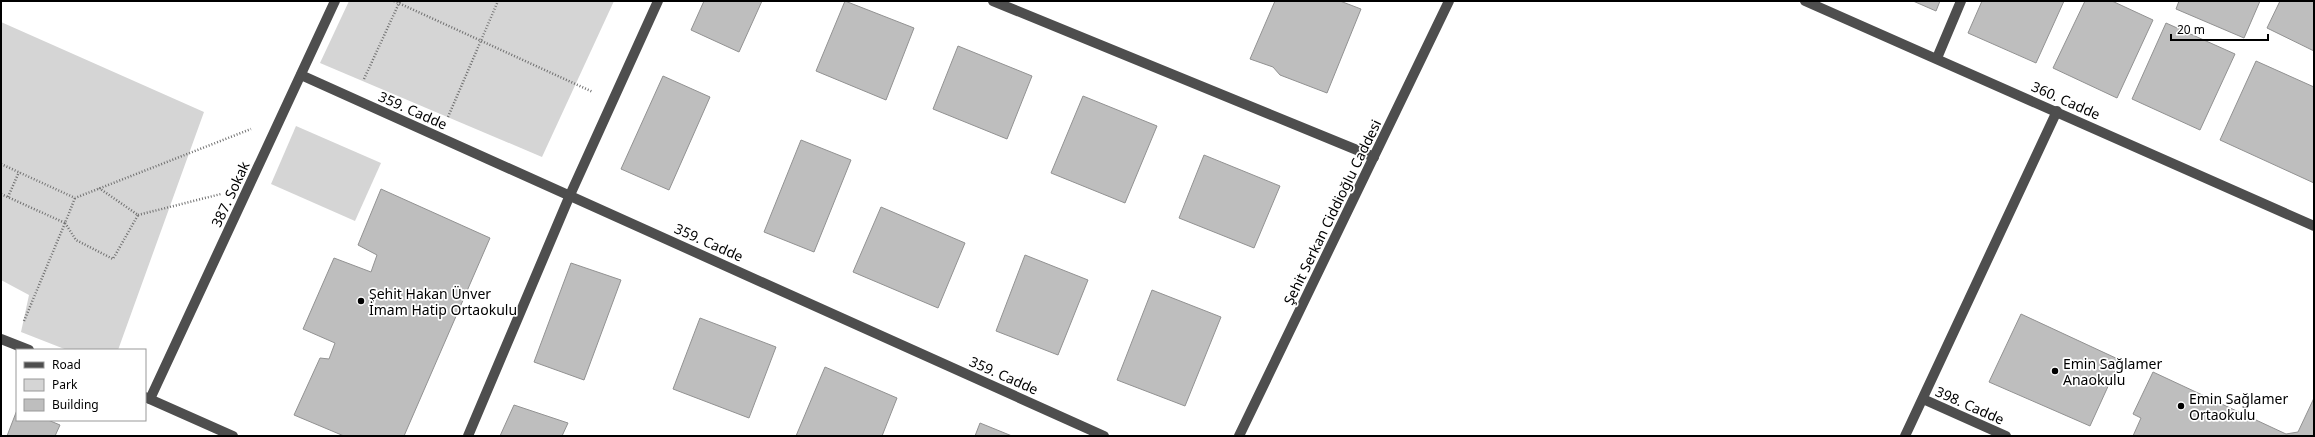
<svg xmlns="http://www.w3.org/2000/svg" width="2315" height="437" font-family="'Noto Sans',sans-serif">
<rect width="100%" height="100%" fill="#fff"/>
<g fill="#d5d5d5">
<path d="M349,1H614L542,157L320,63Z"/>
<path d="M1,22L204,112L118,350H67L21,332L29,295L1,280Z"/>
<path d="M296,126L381,163L355,221L271,184Z"/>
</g>
<g fill="#bebebe" stroke="#929292">
<path d="M704,1H762L739,52L691,30Z"/>
<path d="M845,1L914,28L886,100L816,71Z"/>
<path d="M1275,1H1340L1361,9L1327,93L1280,75L1273,67L1250,59Z"/>
<path d="M1913,1H1940L1936,11Z"/>
<path d="M1982,1H2064L2036,63L1968,33Z"/>
<path d="M2085,1H2112L2153,20L2117,98L2053,68Z"/>
<path d="M2179,1H2260L2244,38L2176,9Z"/>
<path d="M2280,1H2314V51L2267,28Z"/>
<path d="M2166,23L2235,54L2200,130L2132,99Z"/>
<path d="M958,46L1032,76L1007,139L933,109Z"/>
<path d="M2256,61L2314,87V183L2220,140Z"/>
<path d="M663,76L710,97L669,190L621,169Z"/>
<path d="M1083,96L1157,126L1125,203L1051,173Z"/>
<path d="M801,140L851,160L814,252L764,232Z"/>
<path d="M1204,155L1280,186L1254,248L1179,218Z"/>
<path d="M381,189L490,238L404,436H344L294,415L320,358L329,359L335,343L303,329L334,258L371,272L377,255L358,245Z"/>
<path d="M881,207L965,243L938,308L853,272Z"/>
<path d="M1025,255L1088,280L1058,355L996,331Z"/>
<path d="M571,263L621,280L584,380L534,362Z"/>
<path d="M1152,290L1221,317L1185,406L1117,380Z"/>
<path d="M2021,314L2120,360L2090,426L1989,382Z"/>
<path d="M700,318L776,347L749,418L673,389Z"/>
<path d="M825,367L897,398L882,436H796Z"/>
<path d="M2153,372L2286,434L2298,432L2314,398V436H2133L2141,418L2133,414Z"/>
<path d="M514,405L568,423L562,436H500Z"/>
<path d="M17,410V420H48L60,425L55,436H7Z"/>
<path d="M980,423L1012,436H975Z"/>
</g>
<g fill="none" stroke-linecap="round" stroke-linejoin="round">
<g stroke="#707070" stroke-width="2.5" stroke-dasharray="1 2" stroke-linecap="butt">
<path d="M394,1L593,92"/>
<path d="M364,79L400,1"/>
<path d="M448,117L498,1"/>
<path d="M1,164L75,198L251,129"/>
<path d="M1,194L65,223L75,198"/>
<path d="M8,197L19,172"/>
<path d="M138,215L221,194"/>
<path d="M65,223L76,240L113,259L138,215L99,188"/>
<path d="M24,321L65,223"/>
</g>
<g stroke="#4e4e4e" stroke-width="10">
<path d="M993,1L1374,157"/>
<path d="M1805,1L2314,226"/>
<path d="M1937,58L1961,1"/>
<path d="M301,75L1104,436"/>
<path d="M1,339L29,350"/>
<path d="M145,397L233,436"/>
<path d="M150,399L335,1"/>
<path d="M1923,399L2006,436"/>
<path d="M468,436L570,195L658,1"/>
<path d="M1239,436L1449,1"/>
<path d="M1905,436L2057,111"/>
</g>
</g>
<g fill="#000" stroke="#fff" stroke-width="1.5">
<circle cx="361" cy="301" r="4"/>
<circle cx="2055" cy="371" r="4"/>
<circle cx="2181" cy="406" r="4"/>
</g>
<g text-anchor="middle" dominant-baseline="central" stroke-width="3.5" stroke-linejoin="round" paint-order="stroke">
<g font-size="14" fill="#000" stroke="#fff">
<text transform="translate(2066 100) rotate(24)">360. Cadde</text>
<text transform="translate(413 110) rotate(24)">359. Cadde</text>
<text transform="translate(230 194) rotate(-65)">387. Sokak</text>
<text transform="translate(1332 212) rotate(-64)">Şehit Serkan Ciddioğlu Caddesi</text>
<text transform="translate(709 242) rotate(24)">359. Cadde</text>
<text transform="translate(1004 375) rotate(24)">359. Cadde</text>
<text transform="translate(1970 405) rotate(24)">398. Cadde</text>
</g>
<g font-size="14" fill="#000" stroke="#fff" text-anchor="start">
<text x="369" y="293">Şehit Hakan Ünver<tspan x="369" dy="16">İmam Hatip Ortaokulu</tspan></text>
<text x="2063" y="363">Emin Sağlamer<tspan x="2063" dy="16">Anaokulu</tspan></text>
<text x="2189" y="398">Emin Sağlamer<tspan x="2189" dy="16">Ortaokulu</tspan></text>
</g>
</g>
<rect width="2315" height="437" fill="none" stroke="#000000" stroke-width="4"/>
<rect x="16" y="349" width="130" height="72" fill="#ffffff" stroke="#999999"/>
<rect x="24" y="362" width="20" height="6" fill="#4e4e4e" stroke="#999999"/>
<text x="52" y="369" font-size="12" fill="#000000">Road</text>
<rect x="24" y="379" width="20" height="12" fill="#d5d5d5" stroke="#999999"/>
<text x="52" y="389" font-size="12" fill="#000000">Park</text>
<rect x="24" y="399" width="20" height="12" fill="#bebebe" stroke="#999999"/>
<text x="52" y="409" font-size="12" fill="#000000">Building</text>
<path d="M2171 34v6h97v-6" fill="none" stroke="#000000" stroke-width="2"/>
<text x="2177" y="34" font-size="12" fill="#000000" stroke="#ffffff" stroke-width="3" paint-order="stroke">20 m</text>
</svg>
